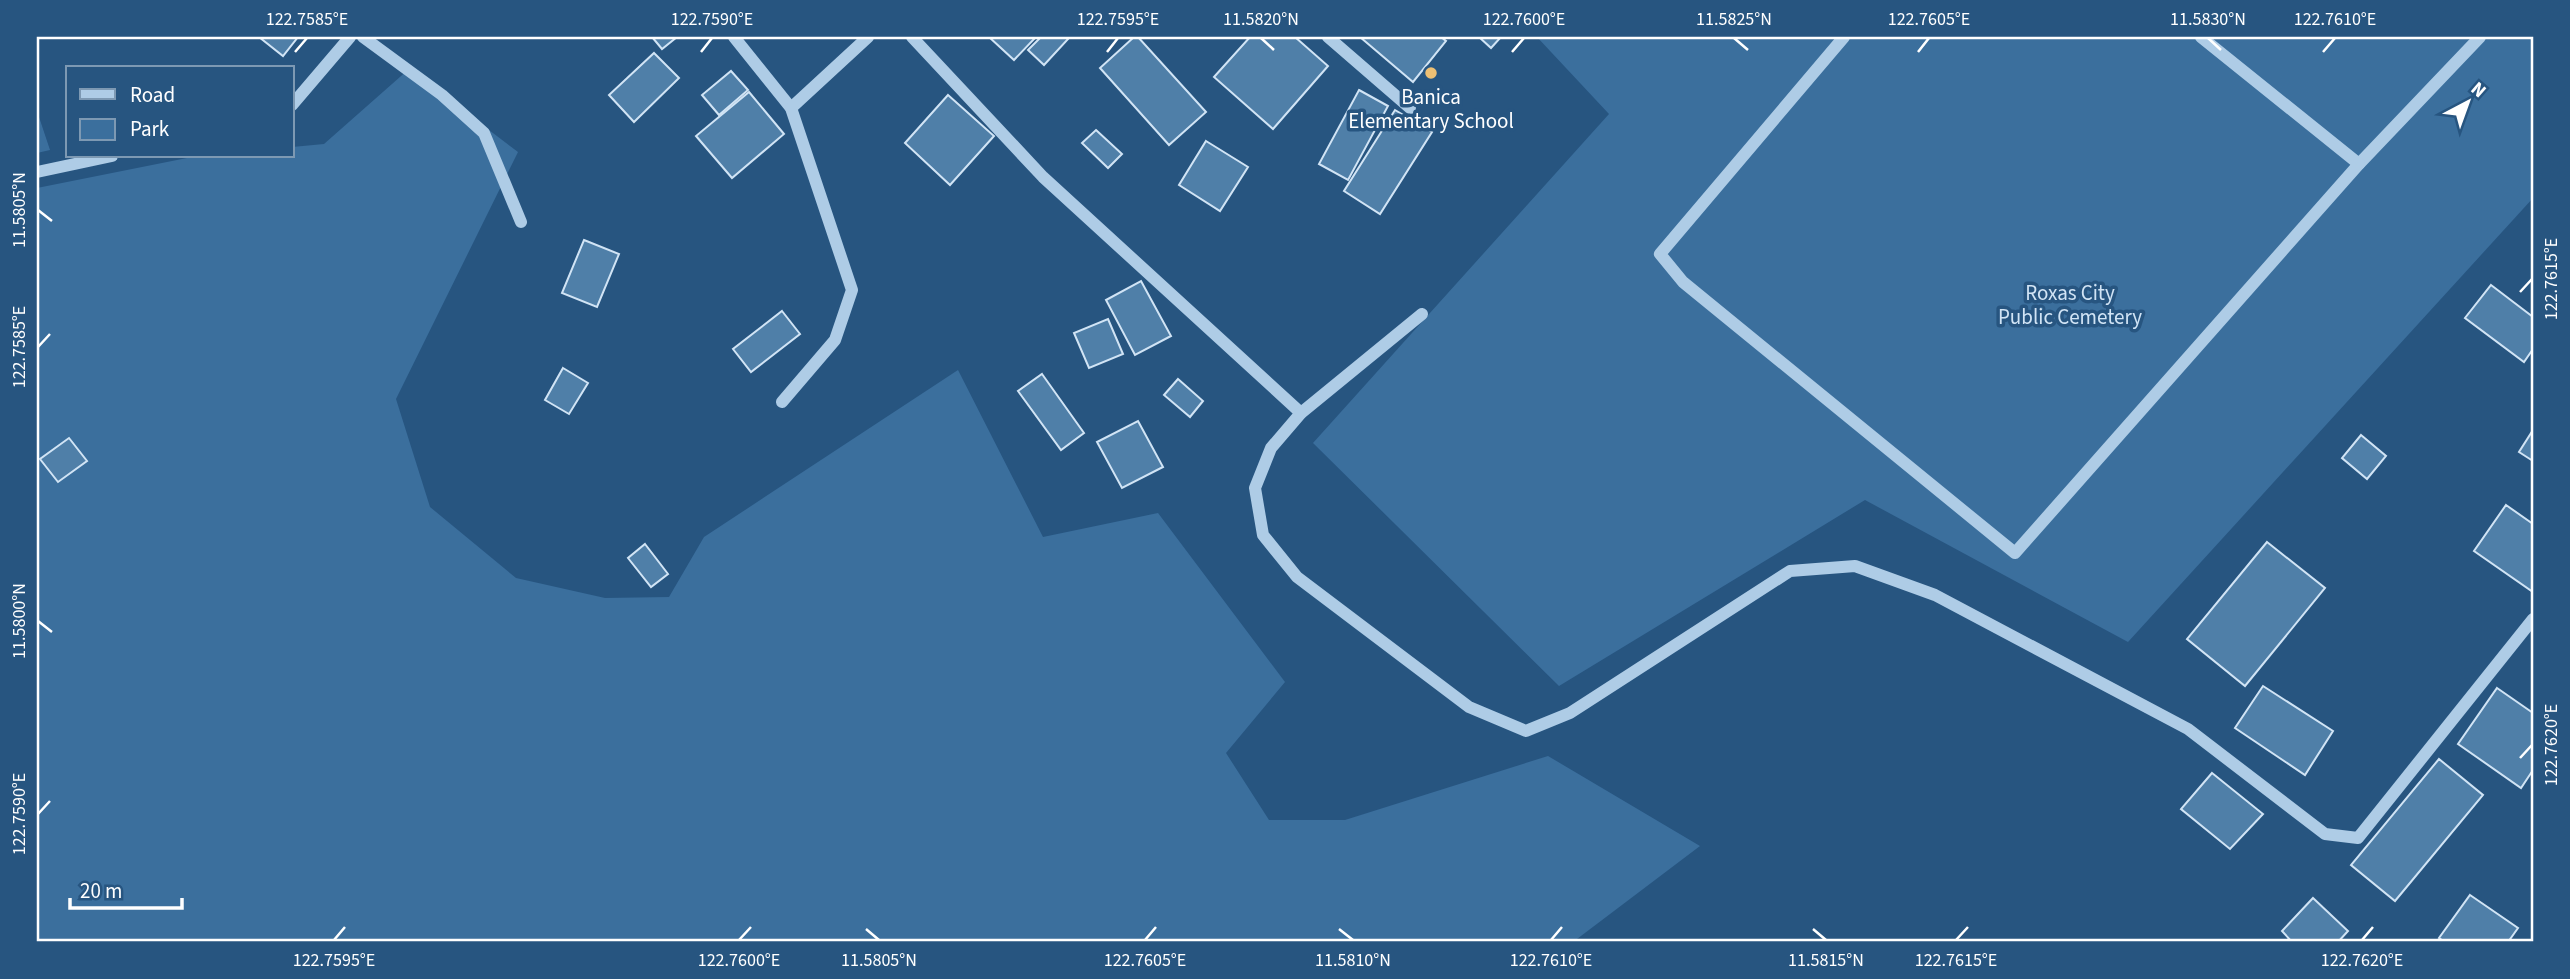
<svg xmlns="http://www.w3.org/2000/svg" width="2570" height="979" font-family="'Source Sans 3',sans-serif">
<rect width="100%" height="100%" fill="#275580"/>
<g fill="#3b6f9d">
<path d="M1537,37H2533V198L2128,642L1865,500L1559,686L1313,443L1609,114Z"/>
<path d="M409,69L518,152L396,399L430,507L516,578L605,598L669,597L704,537L958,370L1043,537L1158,513L1285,682L1226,753L1269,820H1345L1548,756L1700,846L1573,942H37V188L197,156H292V147L324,144Z"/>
<path d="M37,111L50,150L37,153Z"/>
</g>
<g fill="#4f7fa8" stroke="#d1e4f5" stroke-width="2">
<path d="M259,37H298L283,56Z"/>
<path d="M652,37H677L662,49Z"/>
<path d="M989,37H1036L1014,60Z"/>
<path d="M1041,37L1069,38L1044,65L1028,50Z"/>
<path d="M1134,37H1138L1206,112L1169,145L1100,68Z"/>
<path d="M1250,37H1295L1328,66L1273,129L1214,77Z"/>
<path d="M1360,37H1441L1446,41L1413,82Z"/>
<path d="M1479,37H1501L1491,48Z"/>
<path d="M654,53L679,78L634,122L609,95Z"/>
<path d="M731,71L748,90L719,115L702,95Z"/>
<path d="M1359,90L1388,106L1348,180L1319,164Z"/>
<path d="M749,92L784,134L732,178L696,136Z"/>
<path d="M948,95L994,136L950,185L905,143Z"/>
<path d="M1395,110L1432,132L1380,214L1344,191Z"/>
<path d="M1096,130L1122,154L1108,168L1082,143Z"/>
<path d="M1206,141L1248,167L1220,211L1179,185Z"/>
<path d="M584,240L619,254L597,307L562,293Z"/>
<path d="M1141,281L1171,336L1135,355L1106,300Z"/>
<path d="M2491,285L2533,317V349L2524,362L2465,318Z"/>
<path d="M782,311L800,334L751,372L733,349Z"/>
<path d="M1108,319L1123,354L1089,368L1074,333Z"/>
<path d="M563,368L588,383L569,414L545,400Z"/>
<path d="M1042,374L1084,433L1061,450L1018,391Z"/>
<path d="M1178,379L1203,401L1190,417L1164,395Z"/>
<path d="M1138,421L1163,467L1122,488L1097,442Z"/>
<path d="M2533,430V461L2519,452Z"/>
<path d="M2361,435L2386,456L2367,479L2342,458Z"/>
<path d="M69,438L87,461L58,482L40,459Z"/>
<path d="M2506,505L2533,524V592L2474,551Z"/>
<path d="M2267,542L2325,588L2245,686L2187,639Z"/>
<path d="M645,544L668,574L651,587L628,558Z"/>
<path d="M2263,686L2333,731L2305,775L2235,728Z"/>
<path d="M2497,688L2533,713V770L2521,788L2458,744Z"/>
<path d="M2439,759L2483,795L2395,901L2351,865Z"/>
<path d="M2212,773L2263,814L2230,849L2181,809Z"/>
<path d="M2470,895L2518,928L2508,942H2445L2439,938Z"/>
<path d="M2313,898L2348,931L2338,942H2292L2282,931Z"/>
</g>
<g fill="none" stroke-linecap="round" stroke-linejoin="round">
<g stroke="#aecce6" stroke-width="12">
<path d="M363,37L442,95L484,133L521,222"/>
<path d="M734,37L791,108L852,290L835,340L782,402"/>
<path d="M912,37L1043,177L1301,413"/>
<path d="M1328,37L1410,108"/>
<path d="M1844,37L1660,254L1683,282L2015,553L2359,164L2480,37"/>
<path d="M2201,37L2359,164"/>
<path d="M292,105L350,37"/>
<path d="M791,108L868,37"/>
<path d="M37,172L112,156"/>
<path d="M1422,314L1301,413L1271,448L1255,488L1263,535L1297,577L1469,707L1526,731L1570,713L1790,571L1855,566L1935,595L2188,729L2325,834L2358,838L2533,619"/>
</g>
</g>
<path fill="none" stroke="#fff" stroke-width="2.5" d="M1261,38L1274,50M1734,38L1748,50M2208,38L2221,50M295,52L307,38M701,52L712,38M1107,52L1118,38M1512,52L1524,38M1918,52L1929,38M2323,52L2335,38M38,210L52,221M2520,292L2532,279M38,347L50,334M38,621L52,632M2520,758L2532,745M38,814L50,801M866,929L879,940M1339,929L1353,940M1813,929L1826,940M334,940L345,927M739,940L751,927M1145,940L1156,927M1551,940L1562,927M1956,940L1968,927M2362,940L2373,927"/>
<circle fill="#eec074" stroke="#275580" stroke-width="2.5" cx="1431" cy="73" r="7"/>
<g text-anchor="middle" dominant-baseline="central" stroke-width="7" stroke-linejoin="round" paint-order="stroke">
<g font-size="21" fill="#fff" stroke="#275580">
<text x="1431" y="97">Banica<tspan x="1431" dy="24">Elementary School</tspan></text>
</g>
<g font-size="21" fill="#d1e4f5" stroke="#275580">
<text x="2070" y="293">Roxas City<tspan x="2070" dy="24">Public Cemetery</tspan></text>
</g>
</g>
<rect width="2570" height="979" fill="none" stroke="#275580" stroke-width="77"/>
<rect x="66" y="66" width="228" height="91" fill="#275580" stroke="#7d99b3" stroke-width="2"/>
<rect x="80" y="89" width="35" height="10" fill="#aecce6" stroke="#7d99b3" stroke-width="2"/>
<text x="130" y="102" font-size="21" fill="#ffffff">Road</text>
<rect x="80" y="119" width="35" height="21" fill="#3b6f9d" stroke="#7d99b3" stroke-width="2"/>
<text x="130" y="136" font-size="21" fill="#ffffff">Park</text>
<g transform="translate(2468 102) rotate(41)" stroke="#275580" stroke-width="5" paint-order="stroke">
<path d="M0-5L12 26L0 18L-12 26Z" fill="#ffffff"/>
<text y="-10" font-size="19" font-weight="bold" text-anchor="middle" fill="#ffffff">N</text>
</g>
<path d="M70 898v10h112v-10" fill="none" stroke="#ffffff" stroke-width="3.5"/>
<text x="80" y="898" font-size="21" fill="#ffffff" stroke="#275580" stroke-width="5" paint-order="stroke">20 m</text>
<rect x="38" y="38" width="2494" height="902" fill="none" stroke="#fff" stroke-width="2.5"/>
<g font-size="18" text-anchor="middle" fill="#fff">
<text x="307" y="25">122.7585°E</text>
<text x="712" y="25">122.7590°E</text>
<text x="1118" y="25">122.7595°E</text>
<text x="1261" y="25">11.5820°N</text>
<text x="1524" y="25">122.7600°E</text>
<text x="1734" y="25">11.5825°N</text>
<text x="1929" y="25">122.7605°E</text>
<text x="2208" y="25">11.5830°N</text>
<text x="2335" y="25">122.7610°E</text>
<text transform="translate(19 210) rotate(-90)" y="6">11.5805°N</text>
<text transform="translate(2551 279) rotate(-90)" y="6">122.7615°E</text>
<text transform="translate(19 347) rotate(-90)" y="6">122.7585°E</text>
<text transform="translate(19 621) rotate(-90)" y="6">11.5800°N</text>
<text transform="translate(2551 745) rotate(-90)" y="6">122.7620°E</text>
<text transform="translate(19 814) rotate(-90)" y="6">122.7590°E</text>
<text x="334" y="966">122.7595°E</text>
<text x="739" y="966">122.7600°E</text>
<text x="879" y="966">11.5805°N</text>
<text x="1145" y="966">122.7605°E</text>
<text x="1353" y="966">11.5810°N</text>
<text x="1551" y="966">122.7610°E</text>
<text x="1826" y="966">11.5815°N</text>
<text x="1956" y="966">122.7615°E</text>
<text x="2362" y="966">122.7620°E</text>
</g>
</svg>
